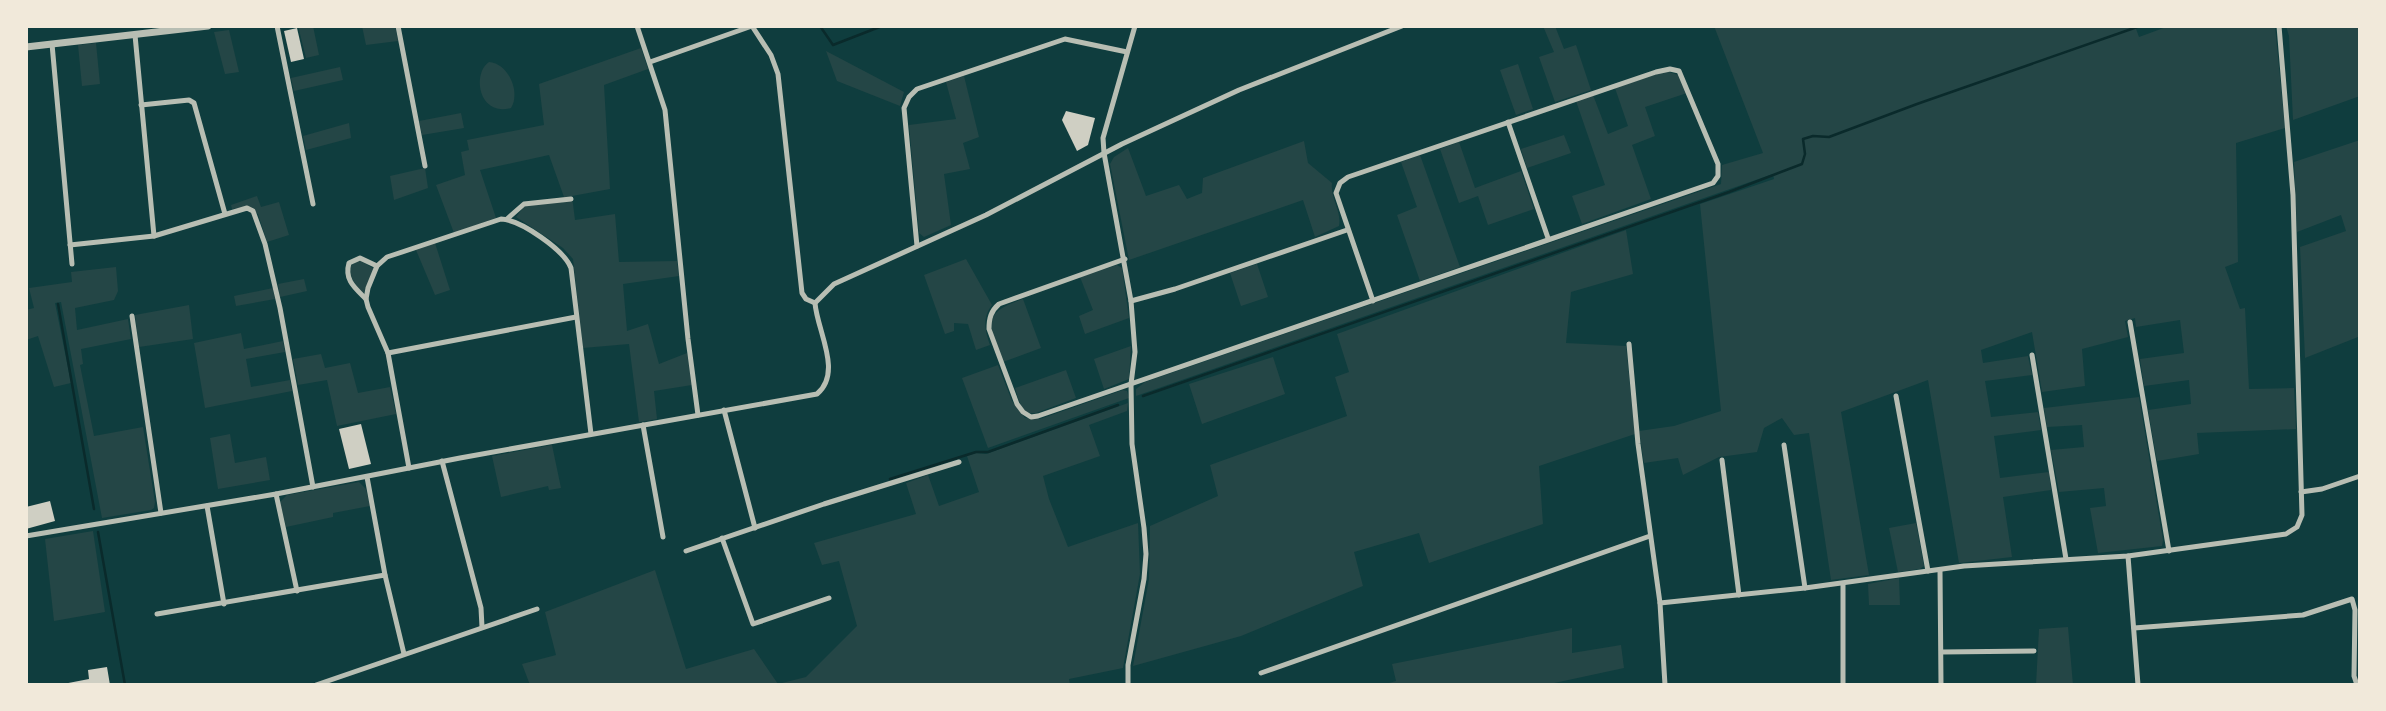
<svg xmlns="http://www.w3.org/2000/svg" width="2386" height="711" font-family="Rubik,sans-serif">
<rect width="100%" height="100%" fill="#0f3d3e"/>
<g fill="#244646">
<path d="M298,26H313L319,55L306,58Z"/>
<path d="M362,26H395L398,41L366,45Z"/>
<path d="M1543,26H1555L1564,49L1576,45L1591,90L1555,102L1539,57L1554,52Z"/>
<path d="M1714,26H2135L2139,37L2169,26H2275L2285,128L2236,143L2238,262L2225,267L2240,309L2245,308L2249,389L2294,388L2296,429L2197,433L2199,454L2157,461L2148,410L2191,404L2189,380L2144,386L2140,359L2184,353L2180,320L2136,327L2135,318L2125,321L2128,337L2082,349L2085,386L2042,392L2032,332L1981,350L1983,363L2028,356L2032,375L1985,381L1991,417L2038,412L2041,430L1994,436L2000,478L2049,472L2051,490L2003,497L2012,557L1959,563L1928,380L1841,412L1869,575L1831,580L1809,433L1794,435L1782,418L1764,428L1757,452L1719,457L1683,475L1678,458L1644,463L1639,431L1674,426L1721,411L1700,204L1774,179L1773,174L1136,396V389L1145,382L1721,184L1722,165L1763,153Z"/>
<path d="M2286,26H2360V96L2293,120L2289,36Z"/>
<path d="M229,30L239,72L225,74L214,32Z"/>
<path d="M96,43L100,84L82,86L78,45Z"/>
<path d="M641,48L648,69L604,85L610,189L572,196L575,220L615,214L619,262L677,261L679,276L623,284L627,331L648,324L659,364L687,353L692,385L654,391L657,419L639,422L629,344L583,348L573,259L563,248L516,217L526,204L564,197L549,155L480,170L496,218L454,233L436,185L465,175L461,152L469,150L467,140L544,125L539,84Z"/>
<path d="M826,51L904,92L900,106L837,81Z"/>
<path d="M489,62C508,63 521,92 511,108C478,117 472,73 489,62Z"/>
<path d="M1518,64L1533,109L1516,115L1500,70Z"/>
<path d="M340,67L343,80L294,91L291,78Z"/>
<path d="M1666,71L1678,75L1687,93L1645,107L1655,136L1632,145L1651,199L1582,224L1572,196L1605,185L1576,101L1593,95L1608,134L1628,126L1615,88Z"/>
<path d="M964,76L979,137L963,143L970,169L944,174L951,225L924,237L919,233L909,125L956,119L946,82Z"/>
<path d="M461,113L464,128L422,135L419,121Z"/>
<path d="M349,123L351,138L306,150L303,136Z"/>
<path d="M1564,135L1571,153L1527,168L1521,149Z"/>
<path d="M2360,140V365L2358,366V337L2305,358L2300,247L2346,231L2341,215L2297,232L2294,162Z"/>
<path d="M1304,141L1308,163L1332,183C1330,198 1342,211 1339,226L1315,237L1303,200L1129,260L1110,164L1114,157L1128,148L1146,196L1179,185L1187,199L1202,193L1203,178Z"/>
<path d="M1459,142L1475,188L1521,171L1534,209L1488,225L1478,196L1459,203L1440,149Z"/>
<path d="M1420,155L1460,267L1420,281L1397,215L1417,207L1401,162Z"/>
<path d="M425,168L428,188L394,200L390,176Z"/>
<path d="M257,196L261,207L279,202L289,235L267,242L258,214L245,207L232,209L231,205Z"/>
<path d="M1626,230L1633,274L1571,292L1566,343L1626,346L1635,434L1539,466L1543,524L1429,563L1419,533L1354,552L1363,586L1241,636L1133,666L1149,579L1150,526L1218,496L1210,465L1347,416L1335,377L1349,372L1337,334Z"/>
<path d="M435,243L450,290L435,295L416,250Z"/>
<path d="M966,259L992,305C982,318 985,330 990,345L976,350L968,324L954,323V331L945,334L924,275Z"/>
<path d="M360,260L374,269L363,294C355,284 350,279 350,266Z"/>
<path d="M1257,264L1268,297L1241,306L1230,273Z"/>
<path d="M1117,265L1122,268L1129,318L1085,334L1079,316L1093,310L1080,277Z"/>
<path d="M116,267L118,291L114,300L75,308L77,330L128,319L131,339L81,349L83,364L80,365L94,436L143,427L155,502L154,508L151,510L102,518L61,302L55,303L71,383L54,387L38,336L26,340V310L34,308L29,288L72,282L71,272Z"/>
<path d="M304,279L307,291L280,297L278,284Z"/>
<path d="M273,288L275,299L236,306L234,296Z"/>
<path d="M1023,299L1041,348L1003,362C990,325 979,314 1023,299Z"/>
<path d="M189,305L193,339L139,347L135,315Z"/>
<path d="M241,333L244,349L283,341L285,352L246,359L251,387L290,380L292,391L205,408L194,343Z"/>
<path d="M1131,346L1129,379L1104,389L1094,359Z"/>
<path d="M321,354L325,368L350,363L358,393L390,387L396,414L337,426L327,380L298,385L293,359Z"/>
<path d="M1273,357L1285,394L1202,424L1189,384Z"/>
<path d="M998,365L1012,401L1025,418L1040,419L1123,390L1127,391L1129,398L988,448L962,378Z"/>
<path d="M1066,370L1076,398L1036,413C1021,415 1019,400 1015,388Z"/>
<path d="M2139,397L2163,540L2162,546L2098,553L2090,508L2106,506L2104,488L2059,492L2051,450L2084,447L2082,425L2047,427L2044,408Z"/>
<path d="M1128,403L1127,411L1089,425L1100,456L1043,476L1049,499L1068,547L1138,523L1140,574L1123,668L1069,679L1070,685H530L522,664L556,655L545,612L655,570L686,669L754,649L778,684L806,677L857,626L839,561L822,565L814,543L916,514L906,483L928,475L939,506L979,492L967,456L976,453L986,454Z"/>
<path d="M230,434L235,463L266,457L270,480L218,489L210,438Z"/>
<path d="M552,445L561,488L549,490L548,486L501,497L492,456Z"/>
<path d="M359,482L366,489L370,506L333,513V517L286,527L280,502L287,495Z"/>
<path d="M1916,523L1924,566L1920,569L1898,572L1889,528Z"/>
<path d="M93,531L105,612L54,621L45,539Z"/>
<path d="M1899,578L1900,605H1869L1868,584Z"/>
<path d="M2068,627L2073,685H2036L2039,629Z"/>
<path d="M1572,628V653L1621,645L1624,668L1545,685H1382L1396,681L1392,664Z"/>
</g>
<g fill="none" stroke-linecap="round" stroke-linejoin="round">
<g stroke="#0a2a2b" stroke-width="2.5">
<path d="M820,26L833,45L882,26"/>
<path d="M58,304L94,509"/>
<path d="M1143,396L1729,192L1802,164L1805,154L1803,139L1813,136L1829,137L1917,104L2140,26"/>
<path d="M890,479L976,452H988L1118,405"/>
<path d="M98,532L125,685"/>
</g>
</g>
<g fill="#cfcfc3">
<path d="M297,28L304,59L291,62L284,31Z"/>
<path d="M1066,111L1095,118L1088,145L1077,151L1062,120Z"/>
<path d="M361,424L371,464L349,469L339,429Z"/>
<path d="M50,501L55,521L26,529V507Z"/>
<path d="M107,667L110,685H58L89,679L88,670Z"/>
</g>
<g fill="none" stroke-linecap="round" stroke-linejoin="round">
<g stroke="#b8beb3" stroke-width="5">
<path d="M277,26L313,204"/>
<path d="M398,26L425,166"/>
<path d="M637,26L665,110L688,339L698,415"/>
<path d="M752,26L771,55L778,74L802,293L806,299L815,303"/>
<path d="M135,35L154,236"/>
<path d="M52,44L72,264"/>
<path d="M650,62L752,26"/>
<path d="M141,105L189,100L194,103L225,214"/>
<path d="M1508,122L1548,238"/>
<path d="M507,219L524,204L571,199"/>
<path d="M70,245L154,236L247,208L253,211L265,244L280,308L313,487"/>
<path d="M917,246L904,108L909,97L917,89L1065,39L1127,52"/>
<path d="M1125,259L999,304C991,311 989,318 989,329L1017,404L1023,412L1031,417L1038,416L1713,183L1718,176V164L1679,71L1670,69L1656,72L1348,177L1340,183L1336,193L1373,301"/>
<path d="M366,299C355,288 344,280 349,263L360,258L377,266"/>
<path d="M1131,301L1175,289L1347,230"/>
<path d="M132,316L161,513"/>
<path d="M2130,322L2169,551"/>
<path d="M1629,344L1638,444L1660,603L1665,685"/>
<path d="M388,353L576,317"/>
<path d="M2032,355L2066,559"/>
<path d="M1896,396L1928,571"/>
<path d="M724,410L755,528"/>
<path d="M643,425L663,537"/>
<path d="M1784,445L1805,588"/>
<path d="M1722,460L1739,595"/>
<path d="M442,461L481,608L482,627"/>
<path d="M409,468L388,353L368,307L366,299L368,288L377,266L387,257L501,219C521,220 564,250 571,268L591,434"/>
<path d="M367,477L385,575L404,654"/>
<path d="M2301,492L2322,489L2360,476"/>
<path d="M276,494L297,591"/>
<path d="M207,506L224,604"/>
<path d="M26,536L276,494L460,458L817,394C843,372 817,331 815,303L834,284L986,215L1122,144L1239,90L1402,26"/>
<path d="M722,538L753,624L829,598"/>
<path d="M686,551L824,504L959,462"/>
<path d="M2128,556L2138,685"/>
<path d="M1940,570L1941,685"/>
<path d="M1660,603L1805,588L1964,566L2128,556L2286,534L2297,527L2302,515L2293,195L2279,26"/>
<path d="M157,614L385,575"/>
<path d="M2134,628L2303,615L2352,599L2355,610L2354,676L2357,685"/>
<path d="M1942,652L2034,651"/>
<path d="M1261,673L1650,536"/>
<path d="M316,685L537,609"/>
<path d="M1128,685V665L1144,579L1146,554L1144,528L1132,444L1131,384L1135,352L1131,301L1104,153L1103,138L1135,26"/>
<path d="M1843,685V584"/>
</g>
<path stroke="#b8beb3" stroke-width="7" d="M26,47L208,26"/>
</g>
<rect width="2386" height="711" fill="none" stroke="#f1e9da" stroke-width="56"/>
</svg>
